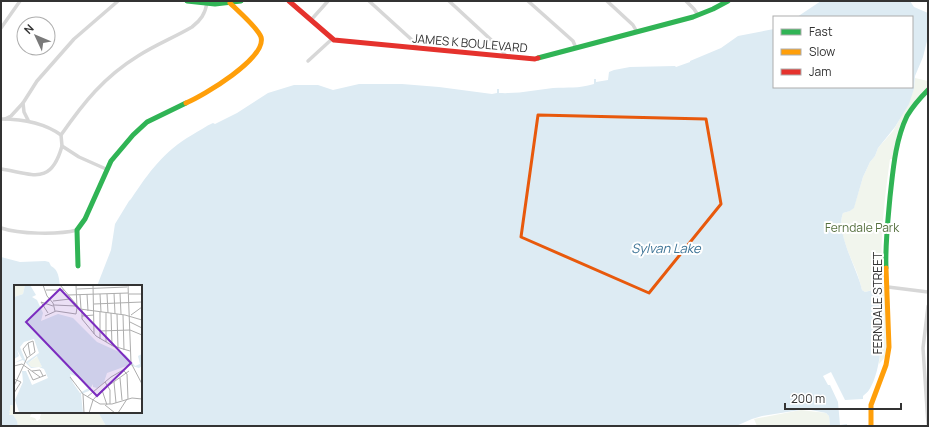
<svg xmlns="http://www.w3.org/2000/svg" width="929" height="427" font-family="Manrope,sans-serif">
<rect width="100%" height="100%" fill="#fff"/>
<g fill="#f1f5ed">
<path d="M915,78L928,81V88L913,104L894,159H890C884,202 879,244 883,287H886L887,347L886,356L879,364C881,340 884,312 876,289L865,292L862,290C860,282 858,275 855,268C849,254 837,228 843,213L850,211L854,207L863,177L870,162L875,156L878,148L893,131L906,108L914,89Z"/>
<path d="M12,405L15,406V412H33L30,416L31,418V417L35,418L37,421L40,419L41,422L40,417L42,412H98L106,426H18C17,420 15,416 9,415V407Z"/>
<path d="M801,410L826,413L829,416L830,426H757L754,419Z"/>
</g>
<g fill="#ddebf3">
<path d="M821,1H910L914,7L928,13V37L923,57L915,76L914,89L909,104L895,127L878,148L875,156L870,162L863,177L854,208L850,211L843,213C835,232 858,270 862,290L865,292L877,289C884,314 884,367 869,390C868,392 865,394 863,396V399L845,400L831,372L823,376L828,385H830L838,402L840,425L847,424V426H830L829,416L826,413L806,409L762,416L752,419L736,426H106L98,412H141V286H97L111,250L115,224L129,201L131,199C149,172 164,151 192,135C199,131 206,126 213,123L215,124L237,113L268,93L294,85H318L333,90L359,84H402L439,87L492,94L497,93V89H499V93C518,94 535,90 553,88C569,87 577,89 594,84V79H596V82L608,80L609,72L614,70L630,67L675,66L676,67L690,62V61L721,48L738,36L774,29V87H912V17H797Z"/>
<path d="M1,257L20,262L45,261L49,262L51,266C59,270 59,279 60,286H15V406L11,405L10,406V410L9,412H10L9,415H13L17,421L18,426H1Z"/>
</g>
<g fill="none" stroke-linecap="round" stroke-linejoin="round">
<g stroke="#d7d7d7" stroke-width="3.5">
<path d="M369,1L412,40L417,48"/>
<path d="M449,1L500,48L506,56"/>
<path d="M528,1L573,41L576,48"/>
<path d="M607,1L633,25L637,32"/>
<path d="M686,1L694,9L698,15"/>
<path d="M311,20L328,1"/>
<path d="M1,28L20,1"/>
<path d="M308,61L332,39"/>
<path d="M1,119C22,119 43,122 61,135L62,146L79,157L106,169"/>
<path d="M5,119L11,116L23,103"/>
<path d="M28,120L24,112L23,103L37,81L74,39L118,1"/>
<path d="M61,135C84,102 104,77 138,56C155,45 175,37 192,27C201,20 205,14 207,3"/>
<path d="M1,169C33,174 51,186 62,146"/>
<path d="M1,228C19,234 58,235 77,230"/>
<path d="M888,287L928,292"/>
<path d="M928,306L923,348L928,424"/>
</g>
<g stroke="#30b455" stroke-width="5">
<path d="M187,1L215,4L241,1"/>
<path d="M538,58L693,17L713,9L728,1"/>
<path d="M78,266L77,230L85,219L111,161L133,135L147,122L186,103"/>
<path d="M886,268C885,245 888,220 890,197C893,171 895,141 907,116C913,106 920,98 928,90"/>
</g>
<g stroke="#ff9f0a" stroke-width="5">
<path d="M186,103C203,96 267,58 261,37C258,28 237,10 230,3"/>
<path d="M871,426V405L886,365L889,347L886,268"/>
</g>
<path stroke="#e5322d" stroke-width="5" d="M289,1L334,40L535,59L538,58"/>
</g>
<path fill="none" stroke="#e8590c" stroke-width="3" stroke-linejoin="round" d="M538,115L706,119L721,204L649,293L521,237Z"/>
<g text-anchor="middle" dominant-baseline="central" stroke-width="4" stroke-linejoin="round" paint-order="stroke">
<g font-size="12" fill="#333" stroke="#fff">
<text transform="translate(470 43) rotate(5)">JAMES K BOULEVARD</text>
<text transform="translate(877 303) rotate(-90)">FERNDALE STREET</text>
</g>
<g font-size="12" fill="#56703f" stroke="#fff">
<text x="862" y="227">Ferndale Park</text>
</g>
<g font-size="13" font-style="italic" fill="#3f7597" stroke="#fff">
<text x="666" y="248">Sylvan Lake</text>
</g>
</g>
<g transform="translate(14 285)">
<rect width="128" height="128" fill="#fff"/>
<path d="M0,0H11L9,9L0,12ZM24,71L28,82H17L14,78Z" fill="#f1f5ed"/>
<path d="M11,0H16L22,10L18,12L23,15L29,28L27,36L44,29L59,33L83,57L112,70L121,81L126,79L124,71L128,69V81L125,83L115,80L93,88L90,97L83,103L79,102V99L75,106L67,109L69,128L5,127L1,115L9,97L8,86H12L18,100L34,93L30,84L25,82L17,83L9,75L0,78L8,74L3,65L5,71L0,74V12L9,9ZM20,54L25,68L12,77L6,62L10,57ZM23,71L28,82H17L14,78ZM56,89L64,92L76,102L66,108L59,98Z" fill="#ddebf3" fill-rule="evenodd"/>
<path fill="none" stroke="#adadad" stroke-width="1" d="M29,0L33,11L39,18L41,26M46,0L66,24L111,30L128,35M62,0L63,23M79,0L80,49M114,0L117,78L128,99M63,4L113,2M32,5H50M100,8L101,29M106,8L107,29M73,9L74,26M86,9L87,27M93,9L94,28M115,9H128M54,10L114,8M66,10L67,24M39,16L56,14M80,19L128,17M40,20L62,21M68,25V34L82,51L99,61L116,66M86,27V54M34,28L27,17L39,21M92,28V57M97,28L98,61M103,29L104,63M109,30L110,65M117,30L128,22M31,31L42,26L62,29L63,23M68,31L80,30M116,37L128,43M86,46L116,45L128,50M14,58L16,70M13,73L9,64L14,58M0,81L8,79L26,92M14,85L19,95L32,90M18,86L26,85L29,91M56,92L69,109L86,119H98L118,113L128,114M106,93L108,115M0,94L7,97L0,108M91,97L96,105V119M100,97L102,118M0,101L13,73L21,67L19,56L14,58M88,105L93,120M69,109L70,128M73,112L97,92L109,85L113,89L114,114M91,120L101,128M75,128L79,115L87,106L115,86M104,128L113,114"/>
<path fill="#7b2cbf" fill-opacity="0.15" stroke="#7b2cbf" stroke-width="2" d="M46,4L117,78L83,111L12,37Z"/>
<rect width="128" height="128" fill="none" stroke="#333" stroke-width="2"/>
</g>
<rect width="929" height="427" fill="none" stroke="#333333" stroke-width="4"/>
<rect x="773" y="16" width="140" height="72" fill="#ffffff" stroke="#adadad"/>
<rect x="781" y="29" width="20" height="6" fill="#30b455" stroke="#adadad"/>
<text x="809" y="36" font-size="12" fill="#333333">Fast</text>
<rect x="781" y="49" width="20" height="6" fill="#ff9f0a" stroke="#adadad"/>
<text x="809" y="56" font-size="12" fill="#333333">Slow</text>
<rect x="781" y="69" width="20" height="6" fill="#e5322d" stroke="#adadad"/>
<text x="809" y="76" font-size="12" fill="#333333">Jam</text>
<g transform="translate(36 36) rotate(314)"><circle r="19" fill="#ffffff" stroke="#adadad"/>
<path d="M0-3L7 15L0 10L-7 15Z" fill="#7a7a7a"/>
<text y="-6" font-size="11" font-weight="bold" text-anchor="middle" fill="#333333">N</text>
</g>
<path d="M785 403v6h116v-6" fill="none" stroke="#333333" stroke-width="2"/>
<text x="791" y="403" font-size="12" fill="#333333" stroke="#ffffff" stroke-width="3" paint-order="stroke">200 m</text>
</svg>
